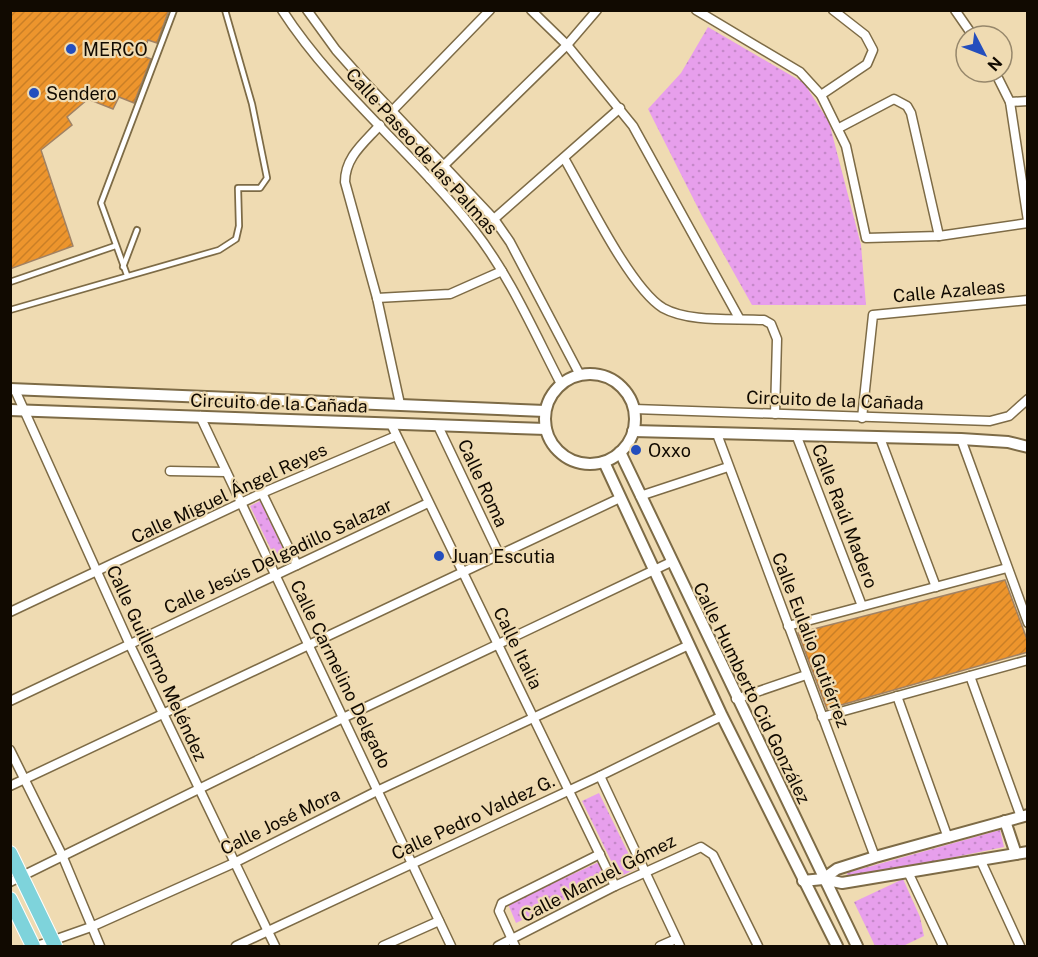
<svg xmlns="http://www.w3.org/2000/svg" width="1038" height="957" font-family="'Public Sans',sans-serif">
<defs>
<pattern id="grass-dots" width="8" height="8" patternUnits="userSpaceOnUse" patternTransform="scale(1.5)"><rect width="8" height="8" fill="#e79fec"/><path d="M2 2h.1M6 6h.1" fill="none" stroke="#c588c9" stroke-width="1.8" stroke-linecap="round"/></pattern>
<pattern id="building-hatch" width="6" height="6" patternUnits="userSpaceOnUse" patternTransform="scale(1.5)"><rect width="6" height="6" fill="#ed952d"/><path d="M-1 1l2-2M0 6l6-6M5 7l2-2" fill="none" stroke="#ca7f26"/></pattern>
</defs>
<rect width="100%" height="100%" fill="#efdbb2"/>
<g fill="url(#grass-dots)">
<path d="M708,27L804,83L829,122L861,245L866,305H752L702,216L648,109L681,73Z"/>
<path d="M260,501L287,557L277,562L250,506Z"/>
<path d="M599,793L636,869L619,877L582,801Z"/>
<path d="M1000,830L1004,847L848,879L847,873Z"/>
<path d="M599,862L606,879L516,923L508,904Z"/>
<path d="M903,879L920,917L924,936L903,946H875L854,902Z"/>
</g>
<g fill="url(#building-hatch)" stroke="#a18264" stroke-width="1.5">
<path d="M10,10H169L157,43L148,40L143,56L151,59L134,103L119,97L113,109L88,99L67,117L72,125L41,150L73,246L10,269Z"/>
<path d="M1005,580L1028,642V652L827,709L798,633Z"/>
</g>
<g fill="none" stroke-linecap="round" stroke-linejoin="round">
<g stroke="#7d6b46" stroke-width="8">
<g id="service">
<path d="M123,267L137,230"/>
<path d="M127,275L101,203L174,10"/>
<path d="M10,282L115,246"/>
<path d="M10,310L219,250L236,239L239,226L238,188H260L267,178L252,104L225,10"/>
</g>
</g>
<g stroke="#7d6b46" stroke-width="11">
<g id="minor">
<path d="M282,10C335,92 414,153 474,230C510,276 534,332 561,384"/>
<path d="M307,10L336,50L360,77L494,219L510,242L580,375"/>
<path d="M531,10L567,45L633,126L739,318"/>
<path d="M696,10L800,72L821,95L846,146L866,238L939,236L1028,223"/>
<path d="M955,10L973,36"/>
<path d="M995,72L1010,102L1028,221"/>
<path d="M821,95L867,64L873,50L865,35L833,10"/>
<path d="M1010,102L1028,101"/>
<path d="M393,110L490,10"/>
<path d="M380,125C364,143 345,157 345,182L377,298L400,404"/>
<path d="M839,128L894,99L907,106L911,113L939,236"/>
<path d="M564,158C585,194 630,288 663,308C690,323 734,318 764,320L771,324L777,339L775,414"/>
<path d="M430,179L567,45L597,10"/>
<path d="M494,219L620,108"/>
<path d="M377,298L450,294L502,271"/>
<path d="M15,390L130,645L275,946"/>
<path d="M634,409L990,421L1009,416L1028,399"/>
<path d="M200,416L451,946"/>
<path d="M862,418L873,315L1028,300"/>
<path d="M391,424L615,886"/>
<path d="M438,426L499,554"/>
<path d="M717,434L875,857"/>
<path d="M797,437L862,606"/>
<path d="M880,438L936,587"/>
<path d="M961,439L1028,623"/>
<path d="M170,471L226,472"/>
<path d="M262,493L297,565"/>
<path d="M640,496L728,467"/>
<path d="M10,612L262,493L396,436"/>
<path d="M788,626L1007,568"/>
<path d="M970,676L1021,817"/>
<path d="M897,696L948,838"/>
<path d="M736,699L806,675"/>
<path d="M10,701L428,503"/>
<path d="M822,717L1028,660"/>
<path d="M10,750L62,855L100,946"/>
<path d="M600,776L680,946"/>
<path d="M10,786L620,498"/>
<path d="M980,859L1020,946"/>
<path d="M908,872L943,946"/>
<path d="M10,882L345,717L671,562"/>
<path d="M37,946L91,927L234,863L379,790L689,645"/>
<path d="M236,946L600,776L722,716"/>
<path d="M383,946L439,921"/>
<path d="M498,946L615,886L701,847L713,855L758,946"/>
<path d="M515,946L499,911L502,903L600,854"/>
<path d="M660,946L676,939"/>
</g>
</g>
<g stroke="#7d6b46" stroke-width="14">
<g id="tertiary">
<circle cx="590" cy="419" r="45"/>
<path d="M10,389L545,411"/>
<path d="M10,410L546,429"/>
<path d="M633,431L961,439L1008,442L1028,447"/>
<path d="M620,452L857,946"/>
<path d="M604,462L722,716L837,946"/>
<path d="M1005,821L1016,854"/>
<path d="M823,879L837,869L875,857L1028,815"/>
<path d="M803,881L823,879L842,883L1028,852"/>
</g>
</g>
<g stroke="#fff" stroke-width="16">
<g id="primary">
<path d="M10,853L55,946"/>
<path d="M10,899L33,946"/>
</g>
</g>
<use href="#service" stroke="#fff" stroke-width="4.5"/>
<use href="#minor" stroke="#fff" stroke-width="8"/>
<use href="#tertiary" stroke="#fff" stroke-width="10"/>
<use href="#primary" stroke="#7ed3db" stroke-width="14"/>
</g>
<g fill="#244ebd" stroke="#efdbb2" stroke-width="2">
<circle cx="71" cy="49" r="6"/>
<circle cx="34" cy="93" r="6"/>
<circle cx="636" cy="450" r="6"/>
<circle cx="439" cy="556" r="6"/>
</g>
<g text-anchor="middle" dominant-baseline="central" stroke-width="4.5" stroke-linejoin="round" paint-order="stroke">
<g font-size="18" fill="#110a01" stroke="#efdbb2" text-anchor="start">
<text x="83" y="49">MERCO</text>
<text x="46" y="93">Sendero</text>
<text x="648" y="450">Oxxo</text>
<text x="451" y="556">Juan Escutia</text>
</g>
<g font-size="18" fill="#110a01" stroke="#efdbb2">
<text transform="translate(422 151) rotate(48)">Calle Paseo de las Palmas</text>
<text transform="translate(949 291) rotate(-5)">Calle Azaleas</text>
<text transform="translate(835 400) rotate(2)">Circuito de la Cañada</text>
<text transform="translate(279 403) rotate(2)">Circuito de la Cañada</text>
<text transform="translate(483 483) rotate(65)">Calle Roma</text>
<text transform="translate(229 493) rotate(-25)">Calle Miguel Ángel Reyes</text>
<text transform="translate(845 516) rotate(69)">Calle Raúl Madero</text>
<text transform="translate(278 556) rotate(-25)">Calle Jesús Delgadillo Salazar</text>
<text transform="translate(811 640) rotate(69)">Calle Eulalio Gutiérrez</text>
<text transform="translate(518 648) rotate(64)">Calle Italia</text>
<text transform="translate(157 663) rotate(65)">Calle Guillermo Meléndez</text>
<text transform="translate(341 674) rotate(64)">Calle Carmelino Delgado</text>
<text transform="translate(752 693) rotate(64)">Calle Humberto Cid González</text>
<text transform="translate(473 817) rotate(-25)">Calle Pedro Valdez G.</text>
<text transform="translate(280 821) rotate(-26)">Calle José Mora</text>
<text transform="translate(598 878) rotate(-27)">Calle Manuel Gómez</text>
</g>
</g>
<rect width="1038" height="957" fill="none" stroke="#110a01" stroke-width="24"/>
<g transform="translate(984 54) rotate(132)"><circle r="28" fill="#efdbb2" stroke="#96876b" stroke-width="1.5"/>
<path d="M0-4.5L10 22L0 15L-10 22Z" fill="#244ebd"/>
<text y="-9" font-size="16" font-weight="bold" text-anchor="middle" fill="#110a01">N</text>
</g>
</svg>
